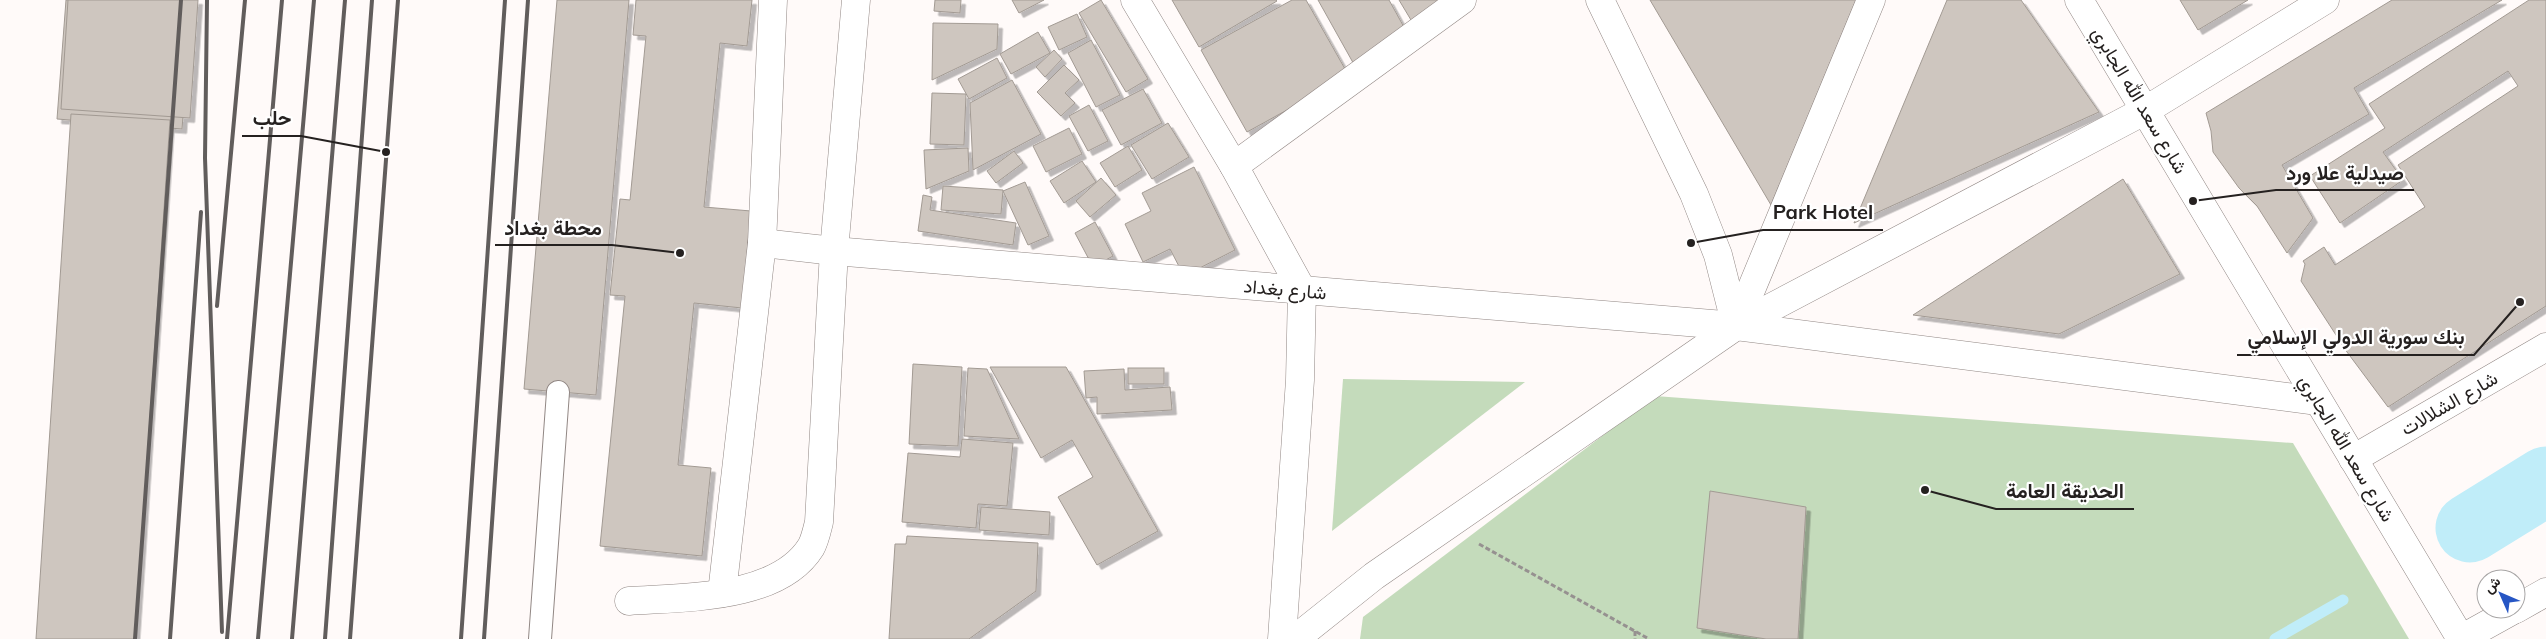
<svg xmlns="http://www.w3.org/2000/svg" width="2546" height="639" font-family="Mulish,Vazirmatn,sans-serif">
<defs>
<filter id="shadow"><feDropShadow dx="4.5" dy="4.5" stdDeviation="0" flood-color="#0004"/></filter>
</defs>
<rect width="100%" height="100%" fill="#fffaf9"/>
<g fill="#c4dbbb">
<path d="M1343,379L1525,382L1332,531Z"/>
<path d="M1655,396L2293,443L2409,639H1360L1363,617Z"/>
</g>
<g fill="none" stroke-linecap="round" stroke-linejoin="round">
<path stroke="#c0edf9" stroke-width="11" d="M2275,639L2343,600"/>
<path stroke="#c0edf9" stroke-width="69" d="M2470,528L2546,481"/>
</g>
<g fill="#cec6bf" stroke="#a29a93" filter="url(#shadow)">
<path d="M66,0H192L182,129L57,119Z"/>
<path d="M68,0H198L190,118L61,109Z"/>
<path d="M557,0H629L596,395L524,389Z"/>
<path d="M636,0H752L747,46L720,43L704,207L751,211L742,308L694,303L678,465L711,468L702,556L600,546L625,296L610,295L620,199L630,200L646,36L633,35Z"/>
<path d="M935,0H961L960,13L934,11Z"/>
<path d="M1012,0H1044L1019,13Z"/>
<path d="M1101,0L1148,79L1126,92L1079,13Z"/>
<path d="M1172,0H1276L1277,1L1199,47Z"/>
<path d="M1292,0H1306L1349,76L1247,132L1201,50Z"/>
<path d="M1318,0H1389L1410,38L1356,68Z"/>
<path d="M1399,0H1444L1411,20Z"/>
<path d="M1650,0H1856L1771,205Z"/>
<path d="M1947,0H2021L2099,112L1854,223Z"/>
<path d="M2180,0H2248L2198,30Z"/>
<path d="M2392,0H2502L2354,88L2369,114L2282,165L2313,218L2287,253L2257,206L2239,188L2213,152L2211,131L2206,113Z"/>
<path d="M2529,0H2546V306L2388,407L2347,352L2301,281L2305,264L2303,261L2324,247L2335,265L2425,207L2398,165L2518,86L2508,71L2383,152L2403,180L2340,223L2310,176L2385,128L2369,104Z"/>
<path d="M1077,14L1087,37L1059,50L1048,27Z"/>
<path d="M933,23L998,24L997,49L932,80Z"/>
<path d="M1038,32L1050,53L1011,74L1000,54Z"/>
<path d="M1091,40L1120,95L1096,107L1068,53Z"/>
<path d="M1054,50L1062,59L1045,77L1036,67Z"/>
<path d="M997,58L1007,78L969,99L958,79Z"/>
<path d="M1064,65L1079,80L1065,93L1075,103L1061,116L1037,92Z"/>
<path d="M1012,80L1041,134L973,170L970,103Z"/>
<path d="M1143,89L1162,123L1121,145L1102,110Z"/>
<path d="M932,93L966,94L964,145L930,144Z"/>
<path d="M1089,105L1108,141L1088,151L1069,116Z"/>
<path d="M71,114L170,120L135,639H36Z"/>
<path d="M1168,123L1189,157L1152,179L1131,145Z"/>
<path d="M1069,128L1082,154L1046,172L1033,146Z"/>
<path d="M1128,146L1142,170L1115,187L1100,163Z"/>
<path d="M968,148L969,171L926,189L924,150Z"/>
<path d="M1014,151L1023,163L996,183L987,171Z"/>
<path d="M1082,161L1096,182L1064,203L1050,181Z"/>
<path d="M1194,167L1235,250L1184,276L1170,249L1143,262L1125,224L1151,211L1142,193Z"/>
<path d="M1101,178L1116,195L1090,217L1076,201Z"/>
<path d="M2123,179L2180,274L2059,334L1913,315Z"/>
<path d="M1025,182L1049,236L1028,245L1003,191Z"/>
<path d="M943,186L1003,190L1001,214L941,210Z"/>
<path d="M923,195L932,197L930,210L1016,223L1013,245L918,231Z"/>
<path d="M1095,222L1113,256L1093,267L1075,233Z"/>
<path d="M913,364L962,367L958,446L909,444Z"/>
<path d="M990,367H1066L1158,531L1097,565L1058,497L1093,477L1072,440L1041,458Z"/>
<path d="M968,368L987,369L1019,439L964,436Z"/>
<rect x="1128" y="368" width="36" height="16"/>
<path d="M1124,369L1125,390L1170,387L1172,410L1097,414V397L1086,398L1084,371Z"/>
<path d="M962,439L1013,443L1007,506L978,504L976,528L902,522L908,453L960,457Z"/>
<path d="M1710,491L1806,507L1798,639H1766L1697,628Z"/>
<path d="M981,507L1050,512L1049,535L979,530Z"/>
<path d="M907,536L1038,543L1036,591L969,639H889L895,544H906Z"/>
</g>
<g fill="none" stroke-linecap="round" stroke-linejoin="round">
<g stroke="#918784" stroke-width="24">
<path id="lane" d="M540,639L558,392"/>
</g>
<g stroke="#918784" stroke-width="29">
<g id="street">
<path d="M1135,0L1234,166L1302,290L1300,380L1282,639"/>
<path d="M1600,0L1694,194L1718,255L1736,326"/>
<path d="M1234,166L1462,0"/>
<path d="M762,243L834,251L1736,326L2318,401"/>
<path d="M1736,326L1871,0"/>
<path d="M722,593L762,243L773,0"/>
<path d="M629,601C684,597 778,600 811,547C815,540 817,530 819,522L834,251L856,0"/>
<path d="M1295,639L1374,576L1736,326L2146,110L2325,0"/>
</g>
</g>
<g stroke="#918784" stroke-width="29">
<g id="secondary">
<path d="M2079,0L2461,639"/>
<path d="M2353,459L2546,347"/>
<path d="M2516,609L2546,592"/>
<path d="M2461,639L2515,609"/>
</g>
</g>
<g stroke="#969190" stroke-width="3" stroke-dasharray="5 2.5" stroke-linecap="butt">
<path d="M1479,544L1649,639"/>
<path d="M1635,631V639"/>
</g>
<use href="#lane" stroke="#fff" stroke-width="22"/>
<use href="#street" stroke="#fff" stroke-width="28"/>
<use href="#secondary" stroke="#fff" stroke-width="28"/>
<g stroke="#615d5c" stroke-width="4">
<path d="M207,0L205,158L222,632"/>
<path d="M217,306L245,0"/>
<path d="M135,639L181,0"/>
<path d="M170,639L201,212"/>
<path d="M227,639L282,0"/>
<path d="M258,639L314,0"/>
<path d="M292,639L345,0"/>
<path d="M325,639L372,0"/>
<path d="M350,639L398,0"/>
<path d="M461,639L505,0"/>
<path d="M484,639L528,0"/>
</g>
</g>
<g text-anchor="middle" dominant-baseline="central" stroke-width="4.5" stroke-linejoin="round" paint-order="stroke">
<g font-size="19" fill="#252120" stroke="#fff">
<text transform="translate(2140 100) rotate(59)">شارع سعد الله الجابري</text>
<text transform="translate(1285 289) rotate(5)">شارع بغداد</text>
<text transform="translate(2449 403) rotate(-30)">شارع الشلالات</text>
<text transform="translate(2347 448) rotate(59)">شارع سعد الله الجابري</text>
</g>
</g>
<path fill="none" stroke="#252120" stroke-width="2" d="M386 152L301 136H242M2193 201L2276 190H2414M1691 243L1763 230H1883M680 253L612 245H495M2520 302L2474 355H2237M1925 490L1996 509H2134"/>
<g fill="#252120" stroke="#fff" stroke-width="2">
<circle cx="386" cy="152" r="5"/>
<circle cx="2193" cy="201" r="5"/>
<circle cx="1691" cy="243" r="5"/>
<circle cx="680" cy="253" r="5"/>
<circle cx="2520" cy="302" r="5"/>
<circle cx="1925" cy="490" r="5"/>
</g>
<g font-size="20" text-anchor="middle" font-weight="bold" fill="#252120" stroke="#fff" stroke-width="4.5" stroke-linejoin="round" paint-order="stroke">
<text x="272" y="125">حلب</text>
<text x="2345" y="180">صيدلية علا ورد</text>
<text x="1823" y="219">Park Hotel</text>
<text x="553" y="235">محطة بغداد</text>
<text x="2356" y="344">بنك سورية الدولي الإسلامي</text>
<text x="2065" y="498">الحديقة العامة</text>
</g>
<g transform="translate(2501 594) rotate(315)"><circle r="24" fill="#ffffff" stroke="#a8a6a6"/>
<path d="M0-4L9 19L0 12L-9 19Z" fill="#2656c4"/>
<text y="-8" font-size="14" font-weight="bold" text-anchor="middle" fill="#252120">ش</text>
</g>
</svg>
